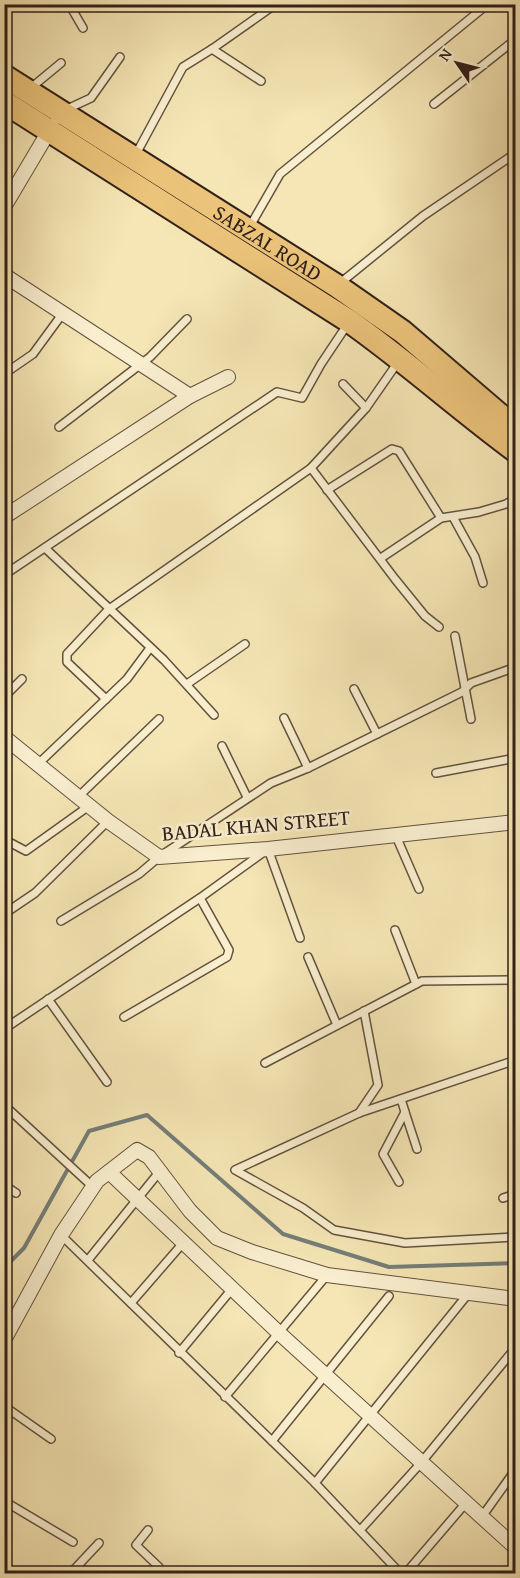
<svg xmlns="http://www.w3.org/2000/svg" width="520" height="1578" font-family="'Gentium Book Plus',serif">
<rect width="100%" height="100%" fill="#f6e6b5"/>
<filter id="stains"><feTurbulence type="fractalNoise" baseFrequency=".00333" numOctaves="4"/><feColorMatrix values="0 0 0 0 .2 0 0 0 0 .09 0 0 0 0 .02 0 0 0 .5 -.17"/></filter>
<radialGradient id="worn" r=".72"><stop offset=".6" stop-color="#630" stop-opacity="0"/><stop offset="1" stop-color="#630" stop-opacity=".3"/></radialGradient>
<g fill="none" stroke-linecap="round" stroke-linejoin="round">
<path stroke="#747e78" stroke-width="4" d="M4,1268L24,1248L89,1131L147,1115L283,1234L389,1267L516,1263"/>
<g stroke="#62523f" stroke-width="10">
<g id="lane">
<path d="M69,4L83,28"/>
<path d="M261,81L212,49L276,4"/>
<path d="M32,87L61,63"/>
<path d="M434,104L516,39"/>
<path d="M65,110L91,98L120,57"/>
<path d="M135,156L183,67L212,49"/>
<path d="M249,228L280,174L488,4"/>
<path d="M339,284L423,216L516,153"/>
<path d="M4,374L33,354L63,313"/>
<path d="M343,384L366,408"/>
<path d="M59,427L150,357L187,319"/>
<path d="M311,468L395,579L425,616L439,627"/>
<path d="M327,490L392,449L399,451L441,518"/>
<path d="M453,517L475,557L483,583"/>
<path d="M45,548L164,660L214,715"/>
<path d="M381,558L441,518L479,512L506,504L516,498"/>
<path d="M4,575L277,392L302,398L321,364L347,325"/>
<path d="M455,636L471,719"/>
<path d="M187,684L245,644"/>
<path d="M354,689L377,734"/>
<path d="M4,697L22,679"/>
<path d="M106,699L67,662V654L109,609L311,468L366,408L398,362"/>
<path d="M284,718L308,768"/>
<path d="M222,746L247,797"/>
<path d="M38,764L127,679L150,648"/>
<path d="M436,773L516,758"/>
<path d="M78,797L159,719"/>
<path d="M396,836L419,889"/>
<path d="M4,851L9,842L26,851L89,806"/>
<path d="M4,914L35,893L108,821"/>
<path d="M61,921L139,874L159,857L271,783L308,768L462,692L471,683L516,667"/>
<path d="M395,930L416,984"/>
<path d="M308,957L337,1025"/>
<path d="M48,999L107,1082"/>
<path d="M124,1017L227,957L229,950L200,898"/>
<path d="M4,1029L200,898L268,849L300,938"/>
<path d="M516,1060L359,1113L235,1170L303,1208L334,1230L405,1243L516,1237"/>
<path d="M265,1063L422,981L516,980"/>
<path d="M4,1105L93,1187"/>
<path d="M405,1112L417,1149"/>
<path d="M359,1113L378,1085L364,1011"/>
<path d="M399,1182L383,1154L405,1112L401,1099"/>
<path d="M4,1185L16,1193"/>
<path d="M503,1198L516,1194"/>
<path d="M61,1235L315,1483L401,1574"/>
<path d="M88,1260L160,1171"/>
<path d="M131,1303L183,1243"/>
<path d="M179,1353L232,1289"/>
<path d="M225,1397L327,1275"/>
<path d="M4,1406L51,1439"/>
<path d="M272,1441L389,1296"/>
<path d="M315,1483L468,1294"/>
<path d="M4,1501L73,1542"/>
<path d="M481,1518L516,1469"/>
<path d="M363,1527L420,1464L516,1347"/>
<path d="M148,1530L136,1545L159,1567L149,1574"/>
<path d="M70,1574L99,1543"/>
<path d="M199,1574L201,1572"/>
<path d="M405,1574L465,1504"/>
</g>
</g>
<g stroke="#62523f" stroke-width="16">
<g id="street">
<path d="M4,207L52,126"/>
<path d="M4,275L190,396"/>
<path d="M4,517L190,396L228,377"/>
<path d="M4,737L108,821L159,857L268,849L516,822"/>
<path d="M109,1172L279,1333L516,1548"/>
<path d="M4,1340L61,1235L97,1181L137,1150L149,1157L190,1211L217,1238L252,1252L327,1275L516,1299"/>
</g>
</g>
<g stroke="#302018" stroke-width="26">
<g id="primary">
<path id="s1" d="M4,76L337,286L403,332L516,429"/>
<path d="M4,102L349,321C407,362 459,409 516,451"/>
</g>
</g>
<use href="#lane" stroke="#f9efcf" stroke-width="7"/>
<use href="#street" stroke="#f9efcf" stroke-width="14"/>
<use href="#primary" stroke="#ebc37a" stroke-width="22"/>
</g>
<g text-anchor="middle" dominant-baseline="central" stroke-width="5" stroke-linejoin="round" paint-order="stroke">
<g font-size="21" fill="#302018" stroke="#f9efcf">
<text stroke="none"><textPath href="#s1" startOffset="312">SABZAL ROAD</textPath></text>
<text transform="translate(256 825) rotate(-5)">BADAL KHAN STREET</text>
</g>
</g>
<rect width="520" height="1578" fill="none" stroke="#f6e6b5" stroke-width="24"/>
<rect x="6" y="6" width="508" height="1566" fill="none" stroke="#302018" stroke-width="3"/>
<rect x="12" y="12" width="496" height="1554" fill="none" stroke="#302018" stroke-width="1.5"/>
<g transform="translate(457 63) rotate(305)" stroke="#f9efcf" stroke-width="4.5" paint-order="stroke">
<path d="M0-4.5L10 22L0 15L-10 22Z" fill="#302018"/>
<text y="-9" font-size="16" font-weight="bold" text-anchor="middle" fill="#302018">N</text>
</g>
<rect width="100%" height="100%" filter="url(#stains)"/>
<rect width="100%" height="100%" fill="url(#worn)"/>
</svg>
